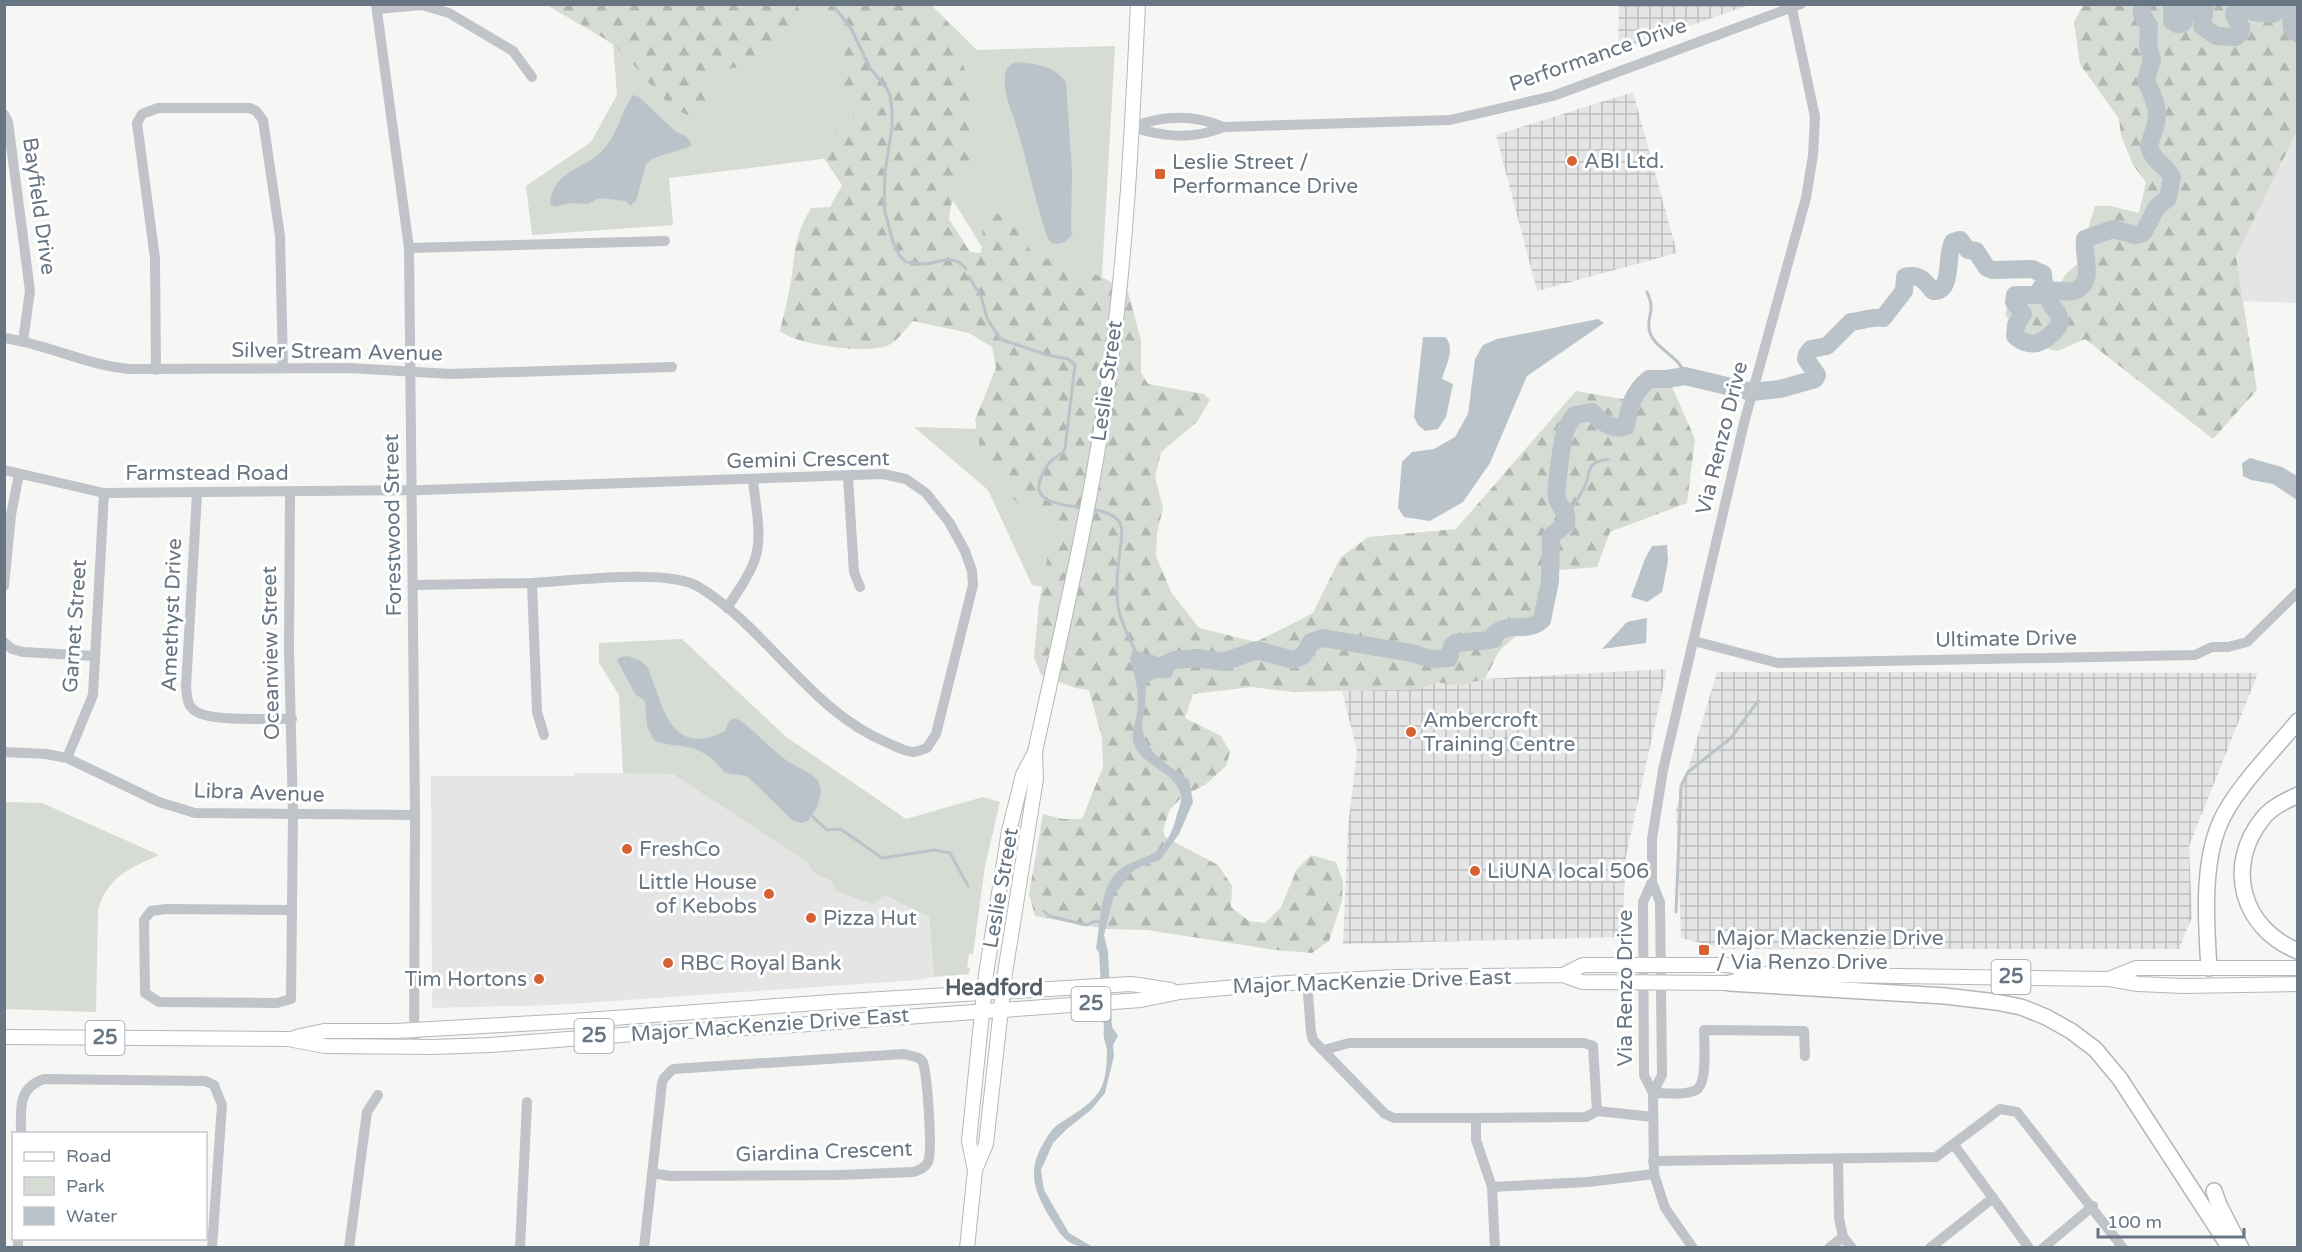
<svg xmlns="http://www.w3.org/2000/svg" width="2302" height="1252" font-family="'Varela Round',sans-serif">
<defs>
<pattern id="industrial-grid" width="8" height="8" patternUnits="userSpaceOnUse" patternTransform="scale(1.5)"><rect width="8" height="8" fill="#e4e5e4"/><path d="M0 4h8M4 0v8" fill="none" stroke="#bdbebe"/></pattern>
<pattern id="forest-firs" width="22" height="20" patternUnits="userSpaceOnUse" patternTransform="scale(1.5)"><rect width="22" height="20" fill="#d6dbd3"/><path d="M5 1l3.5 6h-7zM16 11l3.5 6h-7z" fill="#b1b6b1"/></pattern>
</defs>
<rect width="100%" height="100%" fill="#f6f6f4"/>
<g fill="#e4e5e4">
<path d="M2297,131V303L2243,301L2236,256Z"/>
<path d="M574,773H673L807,862L814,873L884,895L929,917L934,977L918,980L555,1005L432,1008L431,776H574Z"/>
</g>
<g fill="url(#industrial-grid)">
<path d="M1619,5V4L1749,5L1618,51Z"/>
<path d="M1633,92L1677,253L1537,291L1496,135Z"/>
<path d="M1667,669L1626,856L1622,937L1343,944L1348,826L1357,751L1342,691L1419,689L1437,682L1458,686L1485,679Z"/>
<path d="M1717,672L2258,673L2189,846L2192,917L2179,949H1725L1681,938L1676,809Z"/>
</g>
<g fill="#d6dbd3">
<path d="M547,5H931L977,50L1115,46L1100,311L1053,589L1032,585L988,490L914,427L1013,430L1014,299L954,202L838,157L669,178L673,225L532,235L526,186L591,142L617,95L613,44Z"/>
<path d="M682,639L785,736L906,819L983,797L1000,802L985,866L973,954H969L967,967L970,968L969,974L934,977L929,917L884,895L874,904L835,891L832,881L814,873L807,862L673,774L623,773L619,695L599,663V643Z"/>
<path d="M5,802L42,803L159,855C130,868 107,877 98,910L96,1012L5,1009Z"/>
</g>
<g fill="url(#forest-firs)">
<path d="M796,4L802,15L793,39L754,66L732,68L711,79L707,104L698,118C660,111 642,65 611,43C591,29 568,17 547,5Z"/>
<path d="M804,5H916L924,14L930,11L948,22L975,99L970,130L974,159L970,179C952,187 952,201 949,219L970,252L980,253C986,240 980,229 983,215L995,212L1017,225L1029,249L1042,257L1102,277L1128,292L1141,340V373L1148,384L1204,394L1210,400L1197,422L1161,452L1155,477L1163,508L1157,533L1156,556L1171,592L1199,628L1256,642L1313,613L1340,558L1368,537L1456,529L1576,391L1622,399L1669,380L1695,439L1687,503L1610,532L1597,567L1549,571L1544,598L1538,616L1499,651L1485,679L1458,686L1437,682L1419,689L1294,692L1252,687L1193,694L1185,718L1221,736L1230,752L1226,766L1205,785L1184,795L1170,809L1163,830L1165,837L1218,865L1232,886L1231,907L1249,921L1265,923L1281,907L1297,869L1311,855L1336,862L1343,882L1342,901L1329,941L1312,953L1275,950L1147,930L1106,929L1035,916L1029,894L1043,814L1063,819H1082L1103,767L1102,738L1089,690L1075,688L1041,675L1034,657L1039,604L1052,533L1049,521L1018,504L982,459L975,420L996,368L992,347L969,333L913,321C905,329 896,343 886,346C865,354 797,345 780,331C784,313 789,294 792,275C795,247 796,234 811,208L830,207L842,185L823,157L825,135L852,123L853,113L838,86L844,36L836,12Z"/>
<path d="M2083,5H2297V131L2236,256L2257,390L2213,439L2085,339L2058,351L2025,344L2005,314L2013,295C2029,290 2038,298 2055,292L2066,274L2077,264L2095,206H2110L2139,213L2146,182L2133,165L2121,135L2119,119L2080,64L2074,22Z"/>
</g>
<g fill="#bac3c9">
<path d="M1016,62C1036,64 1053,65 1066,82L1072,172L1071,231L1073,233C1069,241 1062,244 1053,244L1048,239C1036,205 1029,169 1019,135C1014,115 1003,97 1005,76C1006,68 1009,65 1016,62Z"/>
<path d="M633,95L639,97L675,131L687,137L692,145C677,153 658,153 646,164L636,201L630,206L626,201L599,198L588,204L569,203L554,207L550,204C553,169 584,171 604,149C618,133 621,112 633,95Z"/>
<path d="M1598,319L1604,323L1527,376L1490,463L1463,502L1430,521L1404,517L1398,508L1402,462L1412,452L1434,449L1455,437L1468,414L1475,359L1483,345L1497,339Z"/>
<path d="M1423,337H1445C1456,347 1446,365 1442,379L1453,384L1446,417L1438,429L1425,431L1418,425L1414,417Z"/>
<path d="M2250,458L2282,467L2297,476V500L2273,484L2251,480L2243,476L2242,463Z"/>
<path d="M1667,545L1668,561L1662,592L1647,602L1631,597L1645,559L1652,546Z"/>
<path d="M1647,618L1646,643L1602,649L1627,622Z"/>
<path d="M1133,650H1136C1143,653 1149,654 1156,656C1163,659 1167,664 1175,666L1171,678H1152C1144,684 1146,695 1145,705C1145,711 1142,717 1142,723C1142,752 1169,765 1189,780L1193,802L1179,834L1160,860L1142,866L1133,871L1114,895L1104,935L1108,952L1112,1027L1118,1036L1113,1045L1114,1056L1105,1093L1091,1110L1068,1128L1053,1143L1041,1170L1044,1190L1069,1233L1093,1247C1066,1247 1063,1238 1049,1216C1034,1191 1027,1171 1043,1144C1047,1138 1050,1131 1056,1126C1072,1114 1091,1107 1101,1088C1106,1079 1107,1062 1107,1052C1107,1044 1102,1038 1104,1030L1099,953L1096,948C1100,928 1100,894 1112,878C1125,861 1138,862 1154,853C1167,846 1174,828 1177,814C1179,808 1183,799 1180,792C1172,770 1142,766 1134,744C1130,733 1136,723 1137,713C1140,695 1135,676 1130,659Z"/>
<path d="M628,656L639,660L647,666C664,706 669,759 725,731L729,721L735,718L741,721C758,734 773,752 792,764C802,770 817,774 820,786C823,798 815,812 808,821L801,823L792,820L747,776L725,773C714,758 700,748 681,746C671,744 661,745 653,739L647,726L645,701L635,694L617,660L620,657Z"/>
</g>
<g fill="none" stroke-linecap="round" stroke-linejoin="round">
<g stroke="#bac3c9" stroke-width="3">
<path d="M832,4L852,30L870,68L887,89L890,96L892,109V127L885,172L884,208L893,242L900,256L906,262C912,262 920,264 926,264C939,262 957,254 966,269"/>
<path d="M969,277L981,296L987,318L1000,339L1047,355L1068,359L1075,365L1065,449C1061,456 1057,456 1051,461C1047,465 1043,472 1041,478C1029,503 1065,505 1082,508"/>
<path d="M1647,292C1656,312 1647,313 1649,329C1653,350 1680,354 1685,376"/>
<path d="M1092,509C1130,516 1122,530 1119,559C1117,575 1116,591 1118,606C1121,625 1129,636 1136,653"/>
<path d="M1567,516C1573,506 1580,496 1585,486C1592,469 1585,463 1608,459"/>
<path d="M812,816L827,830L840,829L845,832L882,858L934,850L950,853L968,886"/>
<path d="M1044,911L1049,916L1082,924L1087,925L1095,921L1103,923"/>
<path d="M1676,912L1681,786L1688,772L1731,738L1758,701"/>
</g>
<g stroke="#bac3c9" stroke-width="18">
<path d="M2172,4V21L2177,24L2183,23L2187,11V4"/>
<path d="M2205,4L2202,26L2216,36L2236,37C2248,25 2236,25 2234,13L2241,6L2254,12L2273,14L2279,8L2290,10L2292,29L2298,34"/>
<path d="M1144,674L1175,660L1197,658L1223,662L1257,650L1293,660L1303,656L1311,642L1323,638L1412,653L1431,659L1449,658L1452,646L1455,643L1489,640L1494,639V635C1508,620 1527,634 1542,620L1550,581L1551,536L1566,524C1568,508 1560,511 1557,498C1555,489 1562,443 1565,432C1567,426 1571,420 1575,415L1592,412C1601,422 1612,431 1626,426C1629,407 1633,392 1649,379H1667L1685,376L1752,392L1780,389L1815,379L1817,375L1806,359L1807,354L1811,349L1827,346L1851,322C1862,321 1874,316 1883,318L1904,291L1905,277C1919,273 1925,281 1933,291C1954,292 1945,255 1953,242L1960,240L1968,250L1976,251L1987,268L1992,270L2032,269L2043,274L2044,283L2037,295H2015L2014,302L2023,314L2016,325L2015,336C2020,341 2029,345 2037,343C2044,341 2060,329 2060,321C2060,309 2046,308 2050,291C2058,289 2066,293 2073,291C2097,284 2082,254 2085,239L2113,229L2135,235L2143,233L2157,207L2168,198L2172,177C2165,164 2153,161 2149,147C2150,140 2153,134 2155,128C2161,109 2152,96 2146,80L2152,59L2148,46L2149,26L2142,14V4"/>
</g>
<g stroke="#b4b7bb" stroke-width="16">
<g id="major">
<path d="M1563,975L1583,965H1730L1759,974L2109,979L2138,984L2183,986L2298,984"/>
<path d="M2109,979L2136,968H2298"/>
<path d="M4,1037L288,1039L325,1046L433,1047L490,1045L648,1033L781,1026L1141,1000L1180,992L1270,984L1395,977L1563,975L1582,982L1729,983L1759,974"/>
<path d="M296,1037L324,1031H395L572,1021L831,1002L1131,984L1171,990"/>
<path d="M975,1170L969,1141L986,974L1009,831L1023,775L1034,754"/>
<path d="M967,1248L975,1170L986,1144L1005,973L1036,779L1035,752C1061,632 1090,512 1107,390C1126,262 1132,133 1138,4"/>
</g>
</g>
<g stroke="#b3b6b9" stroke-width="18">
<g id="highway">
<path d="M2298,795C2285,801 2272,807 2263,818C2224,866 2242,929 2298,951"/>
<path d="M2209,968C2206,923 2202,864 2220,823C2234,790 2274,750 2298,721"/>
<path d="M1729,983L1945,996L1996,1002L2021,1007L2046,1017L2071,1031L2095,1049L2120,1079L2230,1248"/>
<path d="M2214,1191L2219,1205L2241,1248"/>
</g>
</g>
<g stroke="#c0c3c7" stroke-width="10">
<path d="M376,4L409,248L415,815L414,1047"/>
<path d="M377,9L422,5L449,13L513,51L532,77"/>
<path d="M4,114L8,122L30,291L23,341"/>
<path d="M1132,127C1163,137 1193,140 1224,127L1450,120L1553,96L1801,4"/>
<path d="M1132,127C1163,115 1193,114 1224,127"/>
<path d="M409,248L665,241"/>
<path d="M4,338C47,344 86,365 129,369L350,368L450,374L672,367"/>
<path d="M156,370L155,258L137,123L142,114L158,108H250L256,111L263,120L280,236L283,367"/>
<path d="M4,470L104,493L422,490L883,474L906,479L926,493L949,522L965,551L972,571L973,585L936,734L927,748C923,749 917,752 913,752C906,752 895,746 888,743C810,711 769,630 699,587C668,568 570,581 532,583C492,584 453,584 413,585"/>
<path d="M848,477L854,572L860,587"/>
<path d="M197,493L186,687C187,697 187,707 197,712C214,722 270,718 292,719"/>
<path d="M290,493L289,650L293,814L291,999L277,1003L159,1002L145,993L144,920L151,911L166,909L292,910"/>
<path d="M532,583L537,712L544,735"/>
<path d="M4,586L11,515L19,474"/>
<path d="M727,608C737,592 749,577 755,559C763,535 755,504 753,480"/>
<path d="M1694,641L1778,663L2195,655L2212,647H2228L2247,642L2298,592"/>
<path d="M4,642L12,649L23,652L94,656"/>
<path d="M4,752L46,754L67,758L159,802L195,813L415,815"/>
<path d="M67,758L93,695L104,493"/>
<path d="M1652,882L1643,902L1644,1075L1653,1093L1654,1174L1665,1208L1693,1248"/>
<path d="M1307,982L1311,1032L1313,1040L1385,1114L1394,1118H1476"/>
<path d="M1324,1050L1349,1043H1584L1593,1046L1597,1111"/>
<path d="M1653,1093L1662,1075L1660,902L1652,882V839L1663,770L1744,423L1806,198L1813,155L1815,117L1791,4"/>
<path d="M1653,1093C1666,1093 1684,1096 1696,1090C1708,1083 1704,1043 1704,1030L1804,1031L1805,1056"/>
<path d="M21,1134C21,1109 17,1088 44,1079L205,1081L214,1085L222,1105L212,1248"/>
<path d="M1954,1145L1993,1198"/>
<path d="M1653,1161L1936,1157L2000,1109L2017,1112L2123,1248"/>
<path d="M1492,1187L1588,1182L1654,1174"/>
<path d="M1843,1237L1852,1248"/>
<path d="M18,1248V1238"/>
<path d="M349,1248L367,1112L378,1095"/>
<path d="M520,1248L527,1102"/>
<path d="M644,1248L662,1083L664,1078L673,1069L904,1054L919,1058L923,1062C927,1076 933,1150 928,1162C925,1168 920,1170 913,1172L839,1175L670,1176L652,1173"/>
<path d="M1495,1248L1492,1187L1476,1140V1118L1586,1117L1597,1111L1653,1117"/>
<path d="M1829,1248L1843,1237L1839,1218L1838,1159"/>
<path d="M1930,1248L1993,1198L2029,1248"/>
<path d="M2043,1248L2093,1206"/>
</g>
<use href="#major" stroke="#fff" stroke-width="14"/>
<use href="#highway" stroke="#fff" stroke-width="15"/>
</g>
<g fill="#d66234" stroke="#fff" stroke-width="2">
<circle cx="1572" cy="161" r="6"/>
<rect x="1154" y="168" width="12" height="12" rx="3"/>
<circle cx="1411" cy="732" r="6"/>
<circle cx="627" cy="849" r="6"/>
<circle cx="1475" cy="871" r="6"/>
<circle cx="769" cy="894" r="6"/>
<circle cx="811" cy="918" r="6"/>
<rect x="1698" y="944" width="12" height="12" rx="3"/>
<circle cx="668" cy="963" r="6"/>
<circle cx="539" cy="979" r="6"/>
</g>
<g text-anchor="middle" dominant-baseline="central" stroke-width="6" stroke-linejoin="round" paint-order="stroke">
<g fill="#fff" stroke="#959ea8" stroke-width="1.5">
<rect x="1991.5" y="960" width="39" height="34" rx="4.5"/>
<rect x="1071.5" y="987" width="39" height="34" rx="4.5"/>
<rect x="574.5" y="1019" width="39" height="34" rx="4.5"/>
<rect x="85.5" y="1021" width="39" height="34" rx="4.5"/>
</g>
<g font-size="20" font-weight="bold" fill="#687582">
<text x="2011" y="977">25</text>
<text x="1091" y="1004">25</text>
<text x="594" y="1036">25</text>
<text x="105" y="1038">25</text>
</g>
<g font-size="21" fill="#687582" stroke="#fff">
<text transform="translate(1598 55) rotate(-19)">Performance Drive</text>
<text transform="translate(39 206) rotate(82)">Bayfield Drive</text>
<text transform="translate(337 352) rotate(1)">Silver Stream Avenue</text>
<text transform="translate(1107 381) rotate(-82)">Leslie Street</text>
<text transform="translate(1722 438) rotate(-76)">Via Renzo Drive</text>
<text transform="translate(808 460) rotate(-1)">Gemini Crescent</text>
<text x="207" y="473">Farmstead Road</text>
<text transform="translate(393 525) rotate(-91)">Forestwood Street</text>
<text transform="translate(172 615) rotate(-88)">Amethyst Drive</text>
<text transform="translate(75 626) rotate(-86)">Garnet Street</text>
<text transform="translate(2006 639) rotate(-1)">Ultimate Drive</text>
<text transform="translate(271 653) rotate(-91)">Oceanview Street</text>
<text transform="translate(259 793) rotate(2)">Libra Avenue</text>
<text transform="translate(1001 888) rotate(-80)">Leslie Street</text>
<text transform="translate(1372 982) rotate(-2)">Major MacKenzie Drive East</text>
<text transform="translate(1625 988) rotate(-90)">Via Renzo Drive</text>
<text transform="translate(770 1025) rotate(-4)">Major MacKenzie Drive East</text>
<text transform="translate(824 1152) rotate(-2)">Giardina Crescent</text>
</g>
<g font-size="21" fill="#687582" stroke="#fff" text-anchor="start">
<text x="1584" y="161">ABI Ltd.</text>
<text x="1172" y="162">Leslie Street /<tspan x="1172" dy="24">Performance Drive</tspan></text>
<text x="1423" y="720">Ambercroft<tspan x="1423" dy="24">Training Centre</tspan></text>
<text x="639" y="849">FreshCo</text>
<text x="1487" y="871">LiUNA local 506</text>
<text x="757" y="882" text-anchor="end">Little House<tspan x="757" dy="24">of Kebobs</tspan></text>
<text x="823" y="918">Pizza Hut</text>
<text x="1716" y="938">Major Mackenzie Drive<tspan x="1716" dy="24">/ Via Renzo Drive</tspan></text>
<text x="680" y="963">RBC Royal Bank</text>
<text x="527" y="979" text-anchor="end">Tim Hortons</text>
</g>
<g font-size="22" font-weight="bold" fill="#555f68" stroke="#fff">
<text x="994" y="988">Headford</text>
</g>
</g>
<rect width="2302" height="1252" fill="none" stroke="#687582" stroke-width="12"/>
<rect x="12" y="1132" width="195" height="108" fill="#ffffff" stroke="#c3c8cd" stroke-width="1.5"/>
<rect x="24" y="1152" width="30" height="9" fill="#ffffff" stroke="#c3c8cd" stroke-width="1.5"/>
<text x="66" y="1162" font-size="18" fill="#687582">Road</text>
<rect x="24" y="1177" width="30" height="18" fill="#d6dbd3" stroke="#c3c8cd" stroke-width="1.5"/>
<text x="66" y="1192" font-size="18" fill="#687582">Park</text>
<rect x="24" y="1207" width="30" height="18" fill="#bac3c9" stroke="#c3c8cd" stroke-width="1.5"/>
<text x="66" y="1222" font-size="18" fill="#687582">Water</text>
<path d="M2098 1228v9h146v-9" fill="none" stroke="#687582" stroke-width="3"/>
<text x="2107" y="1228" font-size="18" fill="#687582" stroke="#ffffff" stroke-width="4.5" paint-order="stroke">100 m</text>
</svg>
